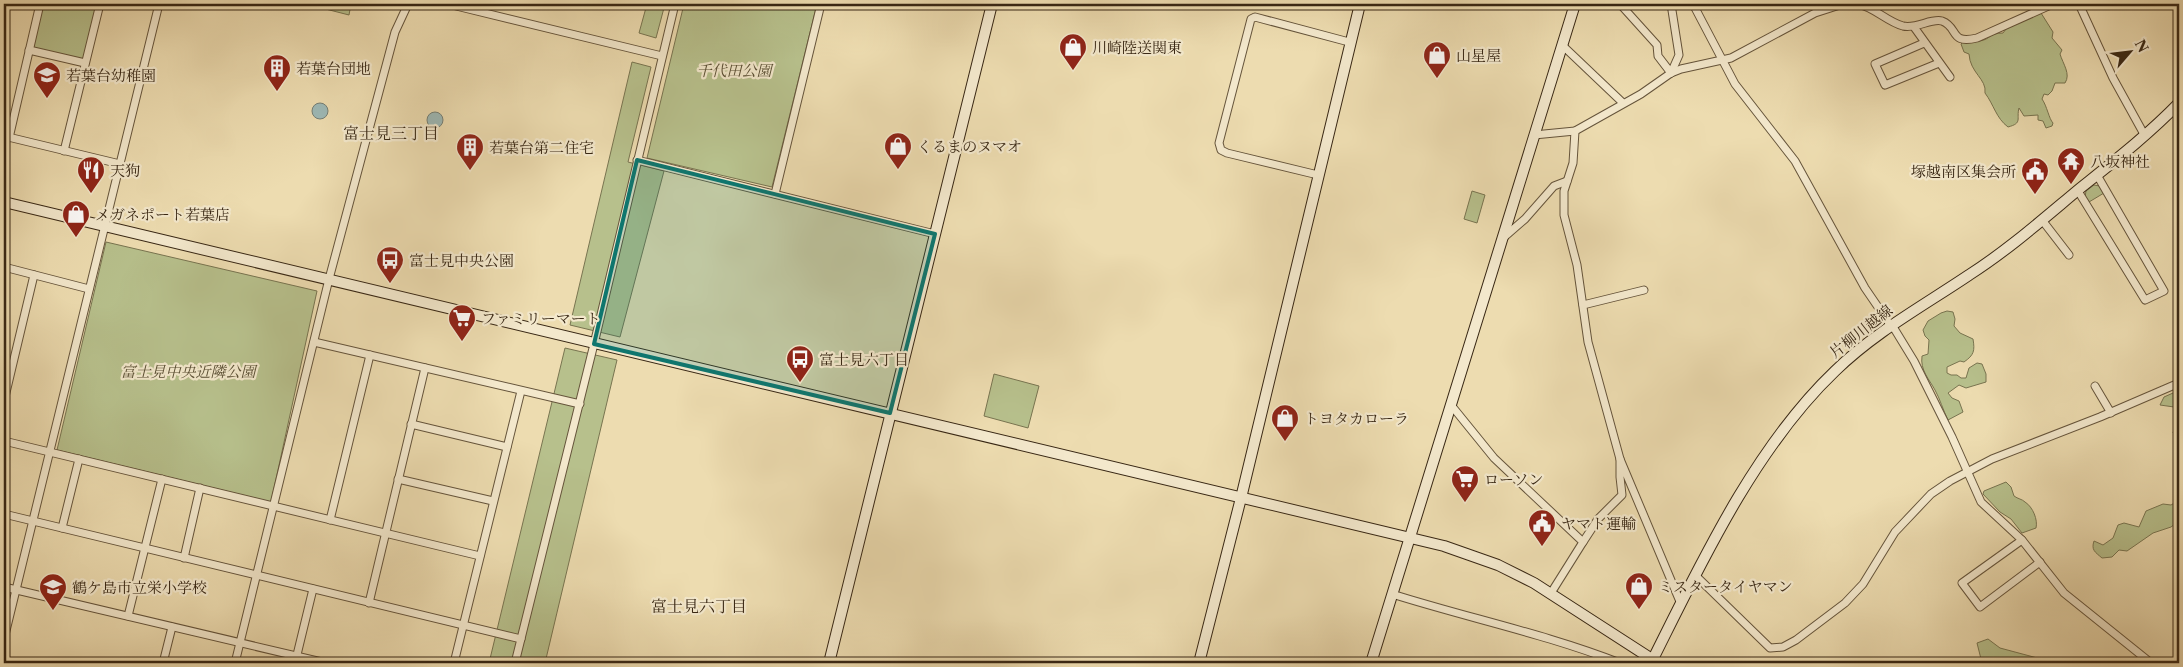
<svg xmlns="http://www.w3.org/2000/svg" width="2183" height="667" font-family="'Libre Caslon Text','Noto Serif JP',serif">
<rect width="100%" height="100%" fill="#eddcb0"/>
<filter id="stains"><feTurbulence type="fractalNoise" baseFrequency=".004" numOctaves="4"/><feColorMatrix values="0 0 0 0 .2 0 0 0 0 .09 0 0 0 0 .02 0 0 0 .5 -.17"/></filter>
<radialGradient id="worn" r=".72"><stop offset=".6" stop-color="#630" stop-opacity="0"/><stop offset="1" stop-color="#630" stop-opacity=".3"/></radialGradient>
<g fill="#b7c08c" stroke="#787450">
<path d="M40,4H100L85,63L29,50Z"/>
<path d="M306,4H351L349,15Z"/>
<path d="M647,4H665L656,38L639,33Z"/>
<path d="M684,4H817L772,187L647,158Z"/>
<path d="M2041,13L2053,32L2052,38L2062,50L2060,54C2063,64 2071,74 2065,83H2055L2052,91L2048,95L2044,94L2042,99C2047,106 2049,119 2053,123L2052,126L2046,128L2043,121L2038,120V115L2024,116L2019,108C2016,119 2023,123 2008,127C1996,118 1994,105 1985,93C1987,79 1970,73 1969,54L1964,52L1961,44L1963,42C1969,41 1975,42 1980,41C1991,39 1989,33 2003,33L2009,25Z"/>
<path d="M632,62L651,67L628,162L664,171L620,337L570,325Z"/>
<path d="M2094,185L2100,186L2104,193L2089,202L2085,197L2086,191Z"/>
<path d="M1472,191L1485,195L1477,223L1464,219Z"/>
<path d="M106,242L317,291L271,502L57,450Z"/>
<path d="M1947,311L1953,312L1955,319L1954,326L1960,333L1973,339C1975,351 1974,355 1964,362L1960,361L1947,367V373L1951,375H1957L1961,378H1966L1969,368L1977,363L1982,364L1986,374V382L1966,388L1959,385L1948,393L1952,398L1959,401L1963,412L1948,420C1943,410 1940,399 1935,390C1929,379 1920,370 1922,356L1928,354L1929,340L1925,336L1923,330L1928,321L1941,313Z"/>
<path d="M565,348L617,360L545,663H489Z"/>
<path d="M994,374L1039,386L1028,428L984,416Z"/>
<path d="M2173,393H2179V438L2173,433L2178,416L2174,407L2160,405L2164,397Z"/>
<path d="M2006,482L2011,487L2014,496C2018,499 2022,499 2025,502C2033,507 2038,520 2036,528L2022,533L2011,519L2000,512L1983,494L1984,491Z"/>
<path d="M2176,502H2179V521L2171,527L2153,533L2127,551L2119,550L2112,557L2102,558C2095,552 2091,550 2094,541L2103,545L2113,538L2118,525L2124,523L2139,527L2146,511L2163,504L2171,505Z"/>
<path d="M1988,639L2000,648L2041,659L2042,663H1982L1977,643Z"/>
</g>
<g fill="#9db9b6" stroke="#757f75">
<circle cx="320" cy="111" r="8"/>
<circle cx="435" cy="120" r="8"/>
</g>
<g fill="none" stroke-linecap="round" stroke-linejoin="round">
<g stroke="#65543b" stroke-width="9">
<g id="street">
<path d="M448,4L662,56"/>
<path d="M1620,4L1657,45L1658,56L1671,73"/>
<path d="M1671,4L1679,55L1671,73"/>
<path d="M1693,4L1735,84L1795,161L1865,288L1891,326"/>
<path d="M1857,4C1873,6 1887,22 1903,26C1917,29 1931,18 1942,21C1959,27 1949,45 1977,38L2053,4"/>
<path d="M2079,4L2113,78L2145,136"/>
<path d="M1914,27L1950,77"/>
<path d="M1924,43L1875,64L1885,85L1939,63"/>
<path d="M1562,45L1623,103"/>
<path d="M29,50L85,63"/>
<path d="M1575,131L1573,163L1564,191V215L1577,265L1588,342L1620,459"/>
<path d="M1534,135L1575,131L1641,94L1671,73L1681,69L1731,58L1815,13L1843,4"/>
<path d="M4,136L120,164"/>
<path d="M9,138L40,4"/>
<path d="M64,151L100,4"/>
<path d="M637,160L935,234"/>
<path d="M1318,175L1227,153L1221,150L1219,143L1251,19L1255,17L1349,42"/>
<path d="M2078,191L2145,300L2164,291L2097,175"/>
<path d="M775,194L821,4"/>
<path d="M2042,220L2069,255"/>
<path d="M1503,238L1525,219L1554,186L1567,181"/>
<path d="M4,267L89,289"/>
<path d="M1583,305L1644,290"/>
<path d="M1892,325L1914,361L1952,437L1981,502L2022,540L2064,593L2151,663"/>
<path d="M314,342L580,404"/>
<path d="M2095,386L2111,413"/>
<path d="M4,401L34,275"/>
<path d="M1451,405L1494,458L1583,542L1551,593"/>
<path d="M411,424L507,447"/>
<path d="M4,441L480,556"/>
<path d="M398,479L493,501"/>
<path d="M4,514L521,639"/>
<path d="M330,520L370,355"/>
<path d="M62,528L79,459"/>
<path d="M2022,540L1962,583L1980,607L2040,562"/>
<path d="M1583,542L1598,519L1622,495L1620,477V459L1681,604"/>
<path d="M184,558L200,488"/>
<path d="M1695,575L1770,648L1783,647L1796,640L1845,603L1863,584L1895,532L1931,494L1950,481L1992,459L2100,417L2179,383"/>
<path d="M4,587L326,663"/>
<path d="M1392,594C1468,618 1546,634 1620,663"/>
<path d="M369,603L425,368"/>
<path d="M128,616L162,479"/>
<path d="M4,639L159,4"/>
<path d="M163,663L172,627"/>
<path d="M235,663L329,279L395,32L408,4"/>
<path d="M295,663L313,589"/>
<path d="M454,663L521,391"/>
<path d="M515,663L594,344L675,4"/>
</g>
</g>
<g stroke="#382714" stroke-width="12">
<g id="secondary">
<path d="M4,202L1444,546L1498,565L1534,583L1658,663"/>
<path d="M829,663L992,4"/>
<path d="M1199,663L1241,498L1360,4"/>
<path d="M1371,663L1575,4"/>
<path d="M1651,663C1700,565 1755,447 1835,371C1875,332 1923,306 1969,275C2008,250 2042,220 2078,190C2113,162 2148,135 2179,103"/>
</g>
</g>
<use href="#street" stroke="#f3e8cc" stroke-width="7"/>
<use href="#secondary" stroke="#f3e8cc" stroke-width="10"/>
</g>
<path fill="#0f766e" fill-opacity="0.2" stroke="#0f766e" stroke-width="4" stroke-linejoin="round" d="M637,160L935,234L890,413L594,344Z"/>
<defs>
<g id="shop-pin" transform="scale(1.4375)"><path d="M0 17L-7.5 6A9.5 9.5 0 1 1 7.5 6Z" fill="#8f2418" stroke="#f3e8cc"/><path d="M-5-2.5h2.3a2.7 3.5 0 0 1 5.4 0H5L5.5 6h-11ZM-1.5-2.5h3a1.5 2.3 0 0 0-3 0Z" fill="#fff"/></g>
<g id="building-pin" transform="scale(1.4375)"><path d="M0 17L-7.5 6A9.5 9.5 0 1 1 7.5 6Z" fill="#8f2418" stroke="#f3e8cc"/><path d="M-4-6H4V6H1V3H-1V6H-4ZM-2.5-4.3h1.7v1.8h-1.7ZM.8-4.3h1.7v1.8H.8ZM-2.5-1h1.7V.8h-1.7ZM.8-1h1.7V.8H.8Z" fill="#fff"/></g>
<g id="school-pin" transform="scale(1.4375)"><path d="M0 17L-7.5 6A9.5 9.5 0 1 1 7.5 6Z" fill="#8f2418" stroke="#f3e8cc"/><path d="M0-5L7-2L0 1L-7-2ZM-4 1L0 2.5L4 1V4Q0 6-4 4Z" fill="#fff"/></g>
<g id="temple-pin" transform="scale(1.4375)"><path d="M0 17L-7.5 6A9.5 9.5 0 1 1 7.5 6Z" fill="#8f2418" stroke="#f3e8cc"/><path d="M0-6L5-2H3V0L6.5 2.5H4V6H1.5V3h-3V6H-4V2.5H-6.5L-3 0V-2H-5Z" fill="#fff"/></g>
<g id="restaurant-pin" transform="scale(1.4375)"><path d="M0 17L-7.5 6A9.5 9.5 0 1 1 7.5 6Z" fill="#8f2418" stroke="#f3e8cc"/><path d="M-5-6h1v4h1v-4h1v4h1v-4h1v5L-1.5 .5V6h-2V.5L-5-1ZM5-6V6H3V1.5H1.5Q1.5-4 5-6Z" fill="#fff"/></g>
<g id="civic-pin" transform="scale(1.4375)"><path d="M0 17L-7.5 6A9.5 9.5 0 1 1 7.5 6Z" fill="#8f2418" stroke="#f3e8cc"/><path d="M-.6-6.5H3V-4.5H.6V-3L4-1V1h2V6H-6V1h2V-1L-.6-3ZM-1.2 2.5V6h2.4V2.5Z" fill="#fff"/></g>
<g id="bus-pin" transform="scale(1.4375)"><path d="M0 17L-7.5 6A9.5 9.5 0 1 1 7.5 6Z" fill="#8f2418" stroke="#f3e8cc"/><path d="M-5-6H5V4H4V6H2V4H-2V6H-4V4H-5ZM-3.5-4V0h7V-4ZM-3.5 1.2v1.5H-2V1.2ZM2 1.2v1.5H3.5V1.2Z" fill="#fff"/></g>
<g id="supermarket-pin" transform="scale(1.4375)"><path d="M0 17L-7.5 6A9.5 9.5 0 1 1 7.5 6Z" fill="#8f2418" stroke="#f3e8cc"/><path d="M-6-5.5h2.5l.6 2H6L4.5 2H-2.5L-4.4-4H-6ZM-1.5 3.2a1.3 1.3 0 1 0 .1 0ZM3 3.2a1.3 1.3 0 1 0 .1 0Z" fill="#fff"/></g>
</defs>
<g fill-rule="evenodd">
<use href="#shop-pin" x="1073" y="47"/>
<use href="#shop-pin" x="1437" y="55"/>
<use href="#building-pin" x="277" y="68"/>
<use href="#school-pin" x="47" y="75"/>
<use href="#shop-pin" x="898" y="146"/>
<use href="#building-pin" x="470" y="147"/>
<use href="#temple-pin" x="2071" y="161"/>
<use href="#restaurant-pin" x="91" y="170"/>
<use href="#civic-pin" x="2035" y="171"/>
<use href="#shop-pin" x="76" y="214"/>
<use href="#bus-pin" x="390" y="260"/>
<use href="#supermarket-pin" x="462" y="318"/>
<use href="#bus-pin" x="800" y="359"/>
<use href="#shop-pin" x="1285" y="418"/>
<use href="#supermarket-pin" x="1465" y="479"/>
<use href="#civic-pin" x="1542" y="523"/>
<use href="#shop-pin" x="1639" y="586"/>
<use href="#school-pin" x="53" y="587"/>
</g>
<g text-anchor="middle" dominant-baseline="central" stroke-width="4.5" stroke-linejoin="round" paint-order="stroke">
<g font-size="15" fill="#382714" stroke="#f3e8cc" text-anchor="start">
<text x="1092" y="47">川崎陸送関東</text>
<text x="1456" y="55">山星屋</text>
<text x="296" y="68">若葉台団地</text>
<text x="66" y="75">若葉台幼稚園</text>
<text x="917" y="146">くるまのヌマオ</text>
<text x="489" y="147">若葉台第二住宅</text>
<text x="2090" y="161">八坂神社</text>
<text x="110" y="170">天狗</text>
<text x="2016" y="171" text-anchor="end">塚越南区集会所</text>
<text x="95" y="214">メガネポート若葉店</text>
<text x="409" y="260">富士見中央公園</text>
<text x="481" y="318">ファミリーマート</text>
<text x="819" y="359">富士見六丁目</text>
<text x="1304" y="418">トヨタカローラ</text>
<text x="1484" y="479">ローソン</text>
<text x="1561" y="523">ヤマト運輸</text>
<text x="1658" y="586">ミスタータイヤマン</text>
<text x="72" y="587">鶴ケ島市立栄小学校</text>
</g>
<g font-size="15" font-style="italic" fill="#584d32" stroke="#f3e8cc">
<text x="734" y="70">千代田公園</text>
<text x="188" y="371">富士見中央近隣公園</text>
</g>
<g font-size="15" fill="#382714" stroke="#f3e8cc">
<text transform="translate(1861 331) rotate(-38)">片柳川越線</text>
</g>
<g font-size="16" fill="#382714" stroke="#f3e8cc">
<text x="391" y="133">富士見三丁目</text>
<text x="699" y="606">富士見六丁目</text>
</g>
</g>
<rect width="2183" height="667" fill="none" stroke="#eddcb0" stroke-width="20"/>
<rect x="5" y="5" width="2173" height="657" fill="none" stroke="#382714" stroke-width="2.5"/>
<rect x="10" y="10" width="2163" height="647" fill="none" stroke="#382714"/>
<g transform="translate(2130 52) rotate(62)" stroke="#f3e8cc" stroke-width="4" paint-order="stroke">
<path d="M0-4L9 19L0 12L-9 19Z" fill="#382714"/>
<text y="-8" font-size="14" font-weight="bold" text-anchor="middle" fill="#382714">N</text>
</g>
<rect width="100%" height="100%" filter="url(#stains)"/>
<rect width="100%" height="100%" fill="url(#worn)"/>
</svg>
